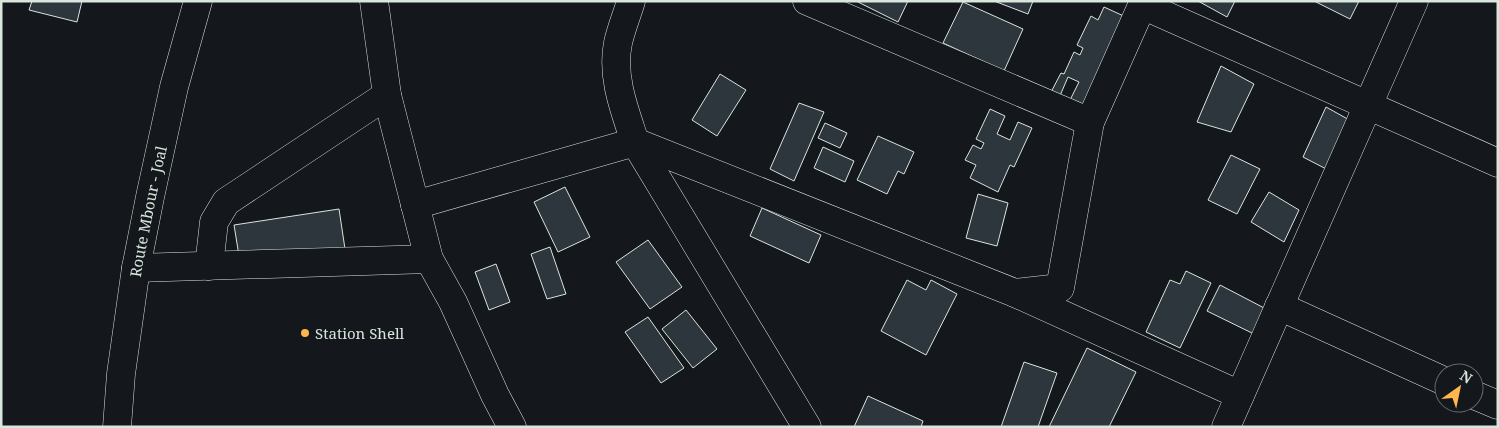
<svg xmlns="http://www.w3.org/2000/svg" width="1499" height="428" font-family="'Noto Serif',serif">
<rect width="100%" height="100%" fill="#14181c"/>
<g fill="#2c363c" stroke="#d8e6dc">
<path d="M32,1H82L77,22L29,10Z"/>
<path d="M856,1H908L898,22Z"/>
<path d="M994,1H1033L1028,14Z"/>
<path d="M1198,1H1235L1227,17Z"/>
<path d="M1314,1H1359L1350,19Z"/>
<path d="M963,2L1023,29L1004,71L943,43Z"/>
<path d="M1104,7L1128,18L1085,110L1069,102L1079,82L1068,77L1059,98L1050,94L1061,73L1064,74L1074,52L1080,55L1083,48L1077,45L1091,16L1098,20Z"/>
<path d="M1221,66L1254,84L1231,132L1197,122Z"/>
<path d="M720,74L746,90L717,136L692,120Z"/>
<path d="M799,103L824,112L794,181L770,169Z"/>
<path d="M1326,107L1353,122L1332,172L1303,157Z"/>
<path d="M990,109L1005,116L997,134L1010,140L1018,122L1032,128L1014,167L1010,165L998,192L970,178L976,165L965,160L973,145L981,149L984,143L976,139Z"/>
<path d="M825,123L847,133L840,148L818,138Z"/>
<path d="M878,136L914,152L904,174L898,171L887,194L857,180Z"/>
<path d="M823,147L854,161L845,182L814,168Z"/>
<path d="M1231,155L1260,169L1237,214L1208,200Z"/>
<path d="M565,187L590,237L558,252L534,202Z"/>
<path d="M1269,192L1299,210L1284,242L1251,222Z"/>
<path d="M978,194L1008,203L997,246L966,238Z"/>
<path d="M762,208L821,235L809,263L750,236Z"/>
<path d="M339,209L345,249L240,262L234,225Z"/>
<path d="M648,240L682,287L650,309L616,262Z"/>
<path d="M550,247L566,294L547,299L531,254Z"/>
<path d="M496,264L510,302L489,310L475,272Z"/>
<path d="M1186,271L1211,283L1180,348L1146,332L1170,280L1180,284Z"/>
<path d="M907,280L926,290L931,280L957,294L926,355L881,331Z"/>
<path d="M1220,285L1268,310L1256,335L1207,311Z"/>
<path d="M686,310L717,349L693,368L662,329Z"/>
<path d="M648,317L684,368L661,383L625,332Z"/>
<path d="M1087,348L1136,372L1109,427H1049Z"/>
<path d="M1024,362L1057,373L1038,427H1001Z"/>
<path d="M868,396L923,421L921,427H854Z"/>
</g>
<g fill="none" stroke-linecap="round" stroke-linejoin="round">
<g stroke="#d8e6dc" stroke-width="29">
<g id="minor">
<path d="M631,1C627,15 621,29 618,43C611,77 625,111 635,142L807,427"/>
<path d="M807,1L1090,122"/>
<path d="M1142,5L1498,163"/>
<path d="M415,205L635,142L1015,293L1240,395"/>
<path d="M209,266L214,222L226,202L387,95"/>
<path d="M136,268L429,259"/>
<path d="M1015,293L1060,288L1090,122L1144,1"/>
<path d="M1279,306L1444,381"/>
<path d="M1474,395L1498,405"/>
<path d="M1226,427L1414,1"/>
</g>
</g>
<g stroke="#d8e6dc" stroke-width="29">
<g id="major">
<path id="s1" d="M117,427L121,374L136,268L150,197L174,87L198,1"/>
</g>
</g>
<g stroke="#d8e6dc" stroke-width="29">
<path id="highway" d="M374,1L387,95L429,259L453,302L495,395L512,427"/>
</g>
<use href="#minor" stroke="#14181c" stroke-width="28"/>
<use href="#major" stroke="#14181c" stroke-width="28"/>
<use href="#highway" stroke="#14181c" stroke-width="28"/>
</g>
<circle fill="#ffb74d" stroke="#14181c" stroke-width="2" cx="305" cy="333" r="5"/>
<g text-anchor="middle" dominant-baseline="central" stroke-width="4" stroke-linejoin="round" paint-order="stroke">
<g font-size="15" fill="#d8e6dc" stroke="#14181c">
<text stroke="none"><textPath href="#s1" startOffset="218">Route Mbour - Joal</textPath></text>
</g>
<g font-size="15" fill="#d8e6dc" stroke="#14181c" text-anchor="start">
<text x="315" y="333">Station Shell</text>
</g>
</g>
<rect width="1499" height="428" fill="none" stroke="#d8e6dc" stroke-width="5"/>
<g transform="translate(1459 388) rotate(33)"><circle r="24" fill="#14181c" stroke="#626a69"/>
<path d="M0-4L9 19L0 12L-9 19Z" fill="#ffb74d"/>
<text y="-8" font-size="14" font-weight="bold" text-anchor="middle" fill="#d8e6dc">N</text>
</g>
</svg>
